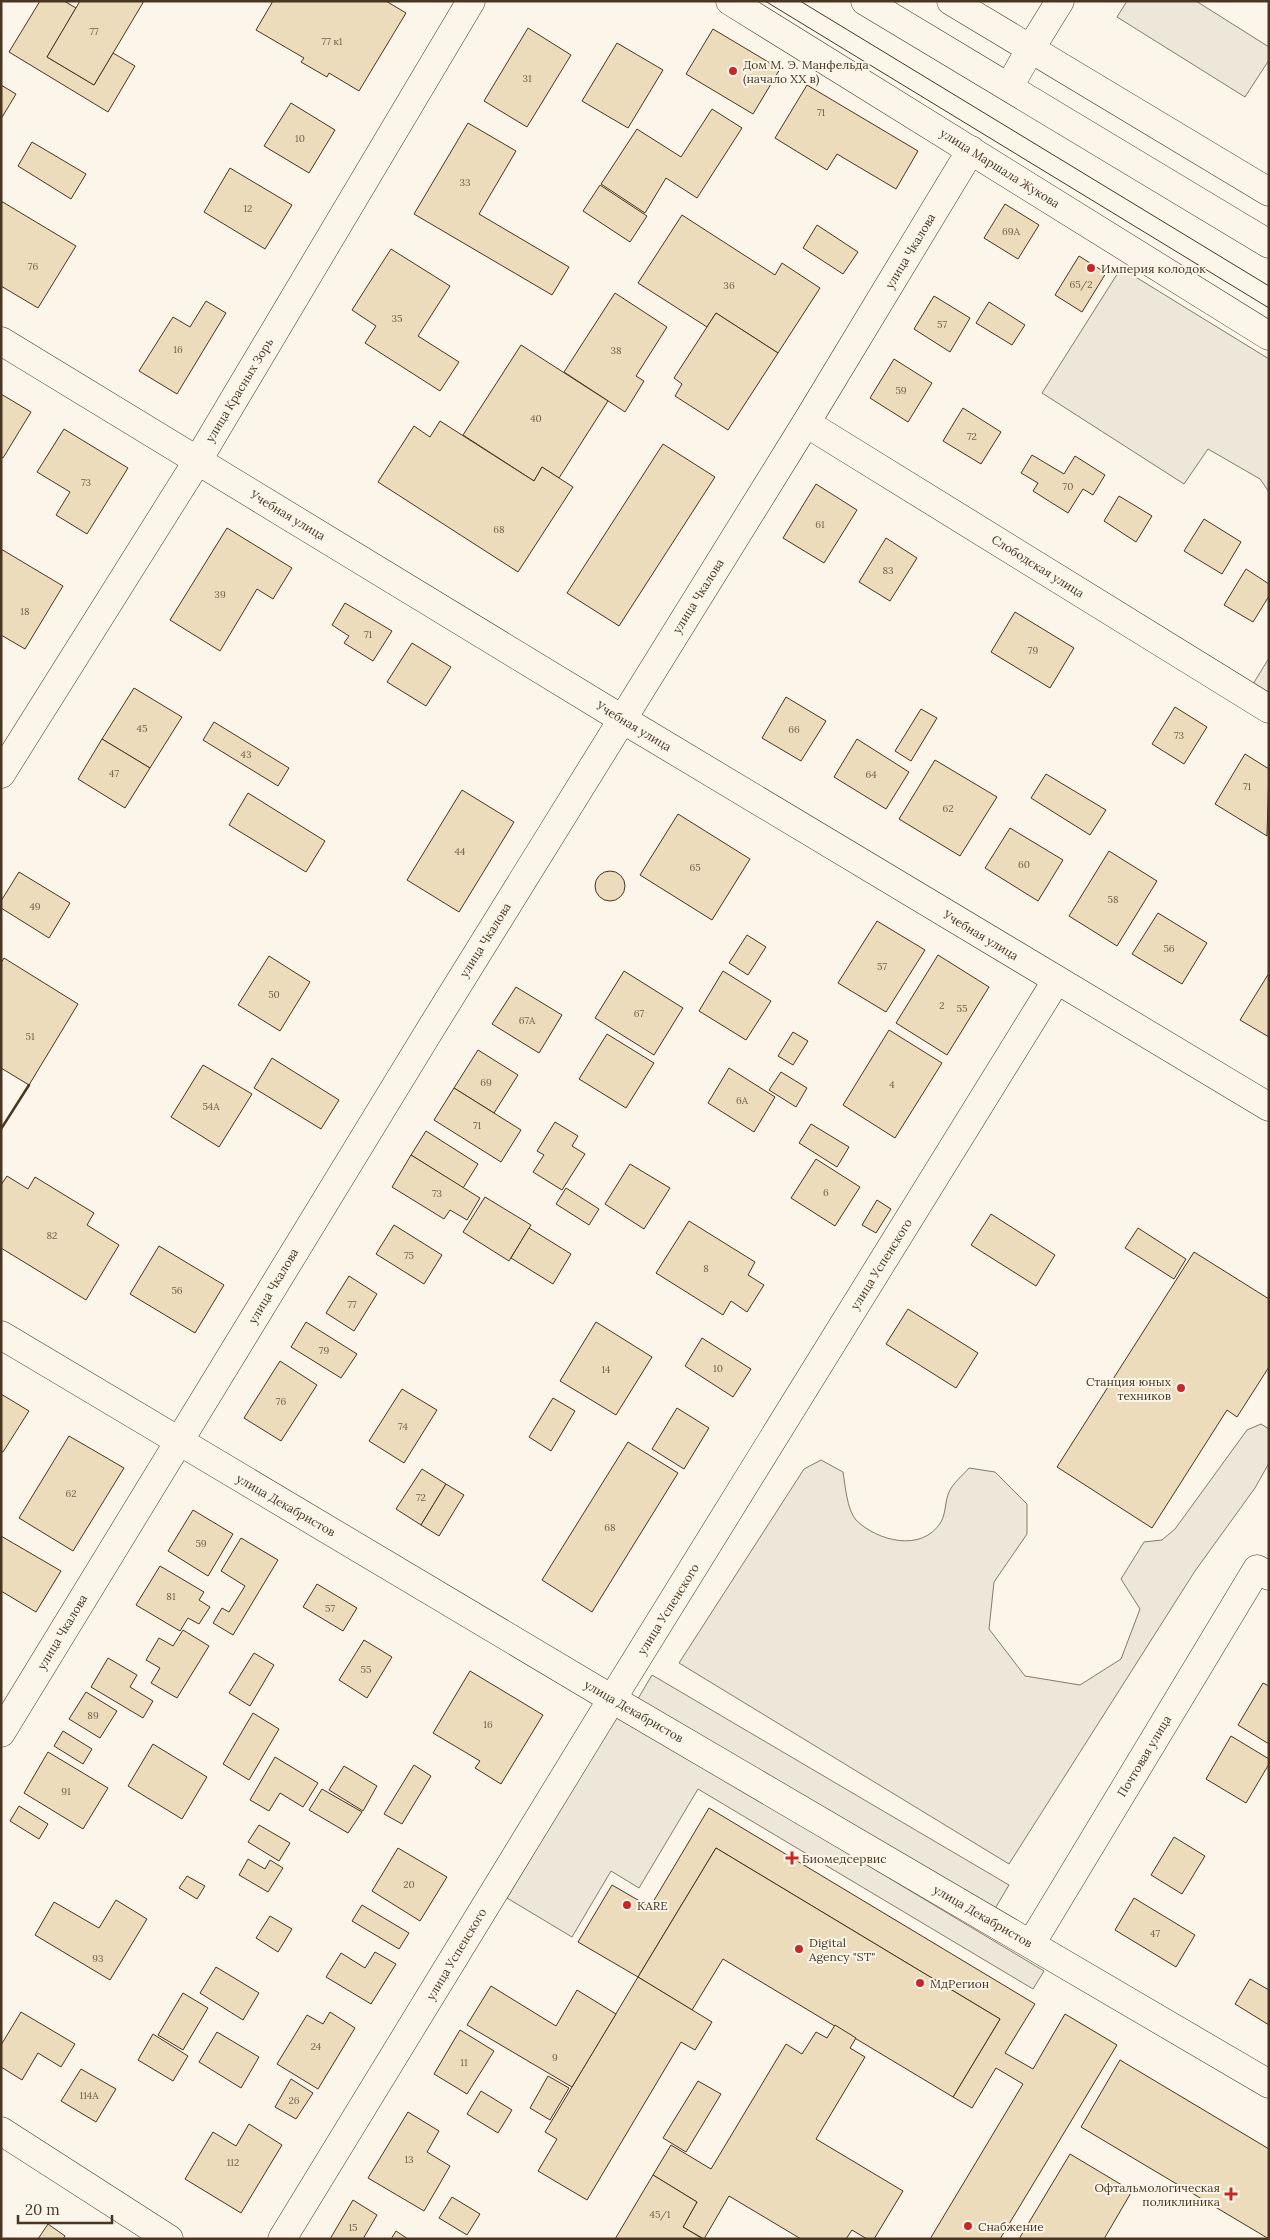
<svg xmlns="http://www.w3.org/2000/svg" width="1270" height="2240" font-family="Lora,serif">
<rect width="100%" height="100%" fill="#fbf6e9"/>
<g fill="#ede6d9" stroke="#887966">
<path d="M1269,658V694L1253,684Z"/>
<path d="M1261,1424L1269,1429V1463L1255,1488L1195,1571L1009,1864L679,1663L804,1469L821,1460L843,1472C845,1484 847,1510 856,1520C877,1541 922,1553 941,1522C946,1513 945,1501 949,1492C953,1483 963,1475 969,1468L995,1472L1027,1504V1534L994,1582L989,1629L1025,1676L1080,1685L1121,1659L1140,1609L1121,1579L1144,1542L1162,1540L1175,1529L1247,1430Z"/>
</g>
<g fill="#ede7d9" stroke="#887966">
<path d="M1127,1H1196L1269,47V60L1245,97L1117,17Z"/>
<path d="M1121,268L1269,359V492L1260,479L1208,449L1184,484L1042,393Z"/>
<path d="M652,1675L1009,1885L993,1912L636,1702Z"/>
<path d="M617,1715L1044,1971L1033,1989L698,1789L639,1888L611,1871L572,1937L507,1898Z"/>
</g>
<g fill="#ecdcbc" stroke="#4a3520">
<path d="M40,1H64L76,8L47,57L94,85L113,53L135,66L108,112L9,52Z"/>
<path d="M80,1H144L94,85L47,57Z"/>
<path d="M273,1H386L406,13L359,91L329,73L327,77L301,62L304,58L256,30Z"/>
<path d="M528,28L571,55L527,127L484,101Z"/>
<path d="M713,29L780,69L753,114L686,74Z"/>
<path d="M617,43L663,70L628,128L582,101Z"/>
<path d="M1,85L16,94L1,119Z"/>
<path d="M807,85L918,151L896,189L837,154L827,170L775,138Z"/>
<path d="M291,103L335,130L309,173L264,146Z"/>
<path d="M712,109L742,128L697,198L666,178L645,213L601,184L637,129L681,157Z"/>
<path d="M468,123L516,151L479,214L569,267L552,295L414,214Z"/>
<path d="M32,142L86,174L71,199L18,166Z"/>
<path d="M230,168L292,205L265,249L204,212Z"/>
<path d="M600,185L647,216L630,242L583,211Z"/>
<path d="M1,201L76,246L38,308L1,286Z"/>
<path d="M1005,204L1039,225L1018,259L984,238Z"/>
<path d="M682,215L775,275L782,263L820,288L778,353L716,313L707,327L638,283Z"/>
<path d="M817,225L858,252L843,274L803,248Z"/>
<path d="M391,249L450,286L418,336L459,362L440,391L365,343L376,326L352,310Z"/>
<path d="M1079,256L1106,273L1082,312L1055,295Z"/>
<path d="M615,293L667,327L636,376L644,381L625,412L564,372Z"/>
<path d="M934,296L970,318L950,352L914,329Z"/>
<path d="M206,301L226,313L177,394L139,371L173,317L190,327Z"/>
<path d="M989,302L1025,325L1012,345L976,323Z"/>
<path d="M716,313L778,353L728,430L675,396L682,384L674,378Z"/>
<path d="M521,345L608,401L559,478L542,467L534,481L463,435Z"/>
<path d="M894,359L932,383L908,422L870,398Z"/>
<path d="M1,394L31,412L3,458L1,457Z"/>
<path d="M963,408L1001,432L981,464L943,441Z"/>
<path d="M440,421L534,481L542,467L573,487L518,572L378,482L414,426L430,437Z"/>
<path d="M64,429L128,468L87,534L56,515L70,492L37,472Z"/>
<path d="M663,444L715,477L619,626L567,593Z"/>
<path d="M1032,455L1064,474L1075,456L1105,475L1093,495L1083,489L1068,513L1033,491L1038,483L1021,473Z"/>
<path d="M816,484L857,510L824,563L783,538Z"/>
<path d="M1119,496L1152,516L1136,542L1104,521Z"/>
<path d="M1204,519L1241,542L1222,574L1184,551Z"/>
<path d="M227,528L292,568L273,599L257,589L220,651L170,620Z"/>
<path d="M886,538L917,558L890,601L859,582Z"/>
<path d="M1,549L63,586L25,649L1,635Z"/>
<path d="M1246,569L1269,584V596L1253,622L1224,605Z"/>
<path d="M345,603L392,631L373,661L344,643L349,636L332,625Z"/>
<path d="M1015,612L1074,648L1050,688L991,652Z"/>
<path d="M412,643L451,667L426,706L387,682Z"/>
<path d="M134,688L182,717L150,768L102,739Z"/>
<path d="M786,697L826,721L801,761L762,738Z"/>
<path d="M1175,707L1207,727L1184,764L1152,744Z"/>
<path d="M921,709L937,718L911,761L895,751Z"/>
<path d="M214,722L289,768L278,786L203,740Z"/>
<path d="M102,739L150,768L125,808L78,779Z"/>
<path d="M857,739L909,772L886,809L834,777Z"/>
<path d="M1245,754L1269,769L1267,836L1215,804Z"/>
<path d="M935,760L997,797L960,856L899,819Z"/>
<path d="M1046,774L1106,810L1090,835L1031,798Z"/>
<path d="M462,790L514,822L459,912L407,880Z"/>
<path d="M248,793L325,841L306,872L229,825Z"/>
<path d="M678,814L750,859L712,920L640,875Z"/>
<path d="M1010,828L1063,860L1038,901L985,868Z"/>
<path d="M1109,851L1157,881L1117,946L1069,916Z"/>
<circle cx="610" cy="886" r="15"/>
<path d="M19,872L70,903L49,938L1,908V901Z"/>
<path d="M1158,913L1207,943L1182,984L1132,954Z"/>
<path d="M877,921L925,950L886,1012L838,983Z"/>
<path d="M747,935L766,947L748,975L729,963Z"/>
<path d="M938,955L989,987L947,1055L896,1023Z"/>
<path d="M269,956L310,982L280,1031L238,1005Z"/>
<path d="M4,958L78,1004L29,1085L1,1068V963Z"/>
<path d="M624,971L683,1008L654,1055L595,1018Z"/>
<path d="M723,971L771,1001L746,1040L699,1011Z"/>
<path d="M1269,973V1037L1240,1020Z"/>
<path d="M516,987L562,1015L539,1053L492,1024Z"/>
<path d="M889,1030L942,1063L895,1138L843,1105Z"/>
<path d="M793,1032L808,1041L793,1065L778,1056Z"/>
<path d="M607,1034L654,1063L626,1108L579,1079Z"/>
<path d="M478,1050L518,1075L494,1113L454,1088Z"/>
<path d="M272,1058L339,1100L321,1129L254,1088Z"/>
<path d="M203,1065L252,1094L219,1147L171,1117Z"/>
<path d="M729,1068L775,1097L754,1132L708,1103Z"/>
<path d="M781,1072L807,1088L796,1107L769,1090Z"/>
<path d="M454,1088L521,1130L501,1162L434,1120Z"/>
<path d="M555,1122L578,1136L572,1146L585,1154L562,1190L533,1172L544,1155L537,1151Z"/>
<path d="M811,1124L849,1147L837,1167L799,1143Z"/>
<path d="M426,1131L478,1164L463,1188L411,1155Z"/>
<path d="M411,1155L480,1198L467,1220L450,1210L444,1219L392,1187Z"/>
<path d="M816,1159L860,1187L835,1226L791,1198Z"/>
<path d="M630,1164L670,1188L644,1229L605,1204Z"/>
<path d="M7,1176L28,1189L35,1177L94,1213L87,1225L119,1245L86,1300L1,1248V1185Z"/>
<path d="M566,1188L599,1209L589,1225L556,1204Z"/>
<path d="M485,1197L531,1225L509,1261L463,1232Z"/>
<path d="M877,1200L891,1209L876,1233L862,1225Z"/>
<path d="M991,1214L1055,1255L1036,1286L971,1245Z"/>
<path d="M689,1221L755,1262L748,1275L764,1285L747,1312L731,1301L723,1315L656,1273Z"/>
<path d="M394,1225L442,1255L424,1284L376,1254Z"/>
<path d="M529,1228L571,1254L553,1284L511,1258Z"/>
<path d="M1138,1228L1186,1259L1174,1279L1125,1248Z"/>
<path d="M159,1246L224,1285L195,1333L130,1294Z"/>
<path d="M1194,1252L1269,1299V1367L1237,1417L1227,1410L1152,1528L1057,1467Z"/>
<path d="M349,1276L377,1294L354,1331L326,1313Z"/>
<path d="M908,1309L978,1353L956,1388L886,1344Z"/>
<path d="M306,1322L357,1354L341,1378L291,1347Z"/>
<path d="M596,1322L652,1357L616,1415L560,1381Z"/>
<path d="M702,1338L751,1369L733,1397L685,1366Z"/>
<path d="M280,1361L317,1385L281,1441L244,1418Z"/>
<path d="M402,1389L437,1410L404,1463L369,1441Z"/>
<path d="M1,1394L29,1411L3,1452L1,1451Z"/>
<path d="M553,1398L575,1411L551,1451L529,1437Z"/>
<path d="M677,1408L709,1428L684,1469L652,1449Z"/>
<path d="M69,1436L124,1468L73,1551L19,1518Z"/>
<path d="M628,1442L678,1473L592,1612L542,1580Z"/>
<path d="M422,1469L446,1484L421,1525L396,1509Z"/>
<path d="M446,1484L464,1495L439,1536L421,1525Z"/>
<path d="M193,1510L233,1534L208,1576L168,1551Z"/>
<path d="M1,1536L61,1571L36,1612L1,1591Z"/>
<path d="M241,1538L278,1560L233,1635L213,1623L222,1608L229,1612L245,1586L221,1571Z"/>
<path d="M160,1566L204,1592L199,1600L210,1607L199,1624L188,1618L180,1631L136,1605Z"/>
<path d="M317,1584L357,1608L343,1631L303,1607Z"/>
<path d="M183,1630L209,1646L177,1698L151,1683L160,1668L146,1660L159,1638L173,1646Z"/>
<path d="M364,1640L392,1657L367,1698L339,1680Z"/>
<path d="M254,1653L274,1665L250,1706L229,1693Z"/>
<path d="M108,1658L137,1675L130,1687L153,1701L143,1718L91,1687Z"/>
<path d="M470,1671L543,1715L501,1784L475,1768L480,1761L433,1733Z"/>
<path d="M1263,1683L1269,1686V1744L1238,1725Z"/>
<path d="M86,1692L117,1711L100,1738L69,1719Z"/>
<path d="M253,1713L279,1729L249,1780L223,1764Z"/>
<path d="M63,1731L92,1749L83,1764L54,1746Z"/>
<path d="M1231,1736L1269,1759V1764L1246,1803L1206,1779Z"/>
<path d="M153,1744L207,1777L182,1819L128,1786Z"/>
<path d="M48,1752L108,1788L83,1829L24,1793Z"/>
<path d="M275,1757L318,1783L303,1807L280,1793L269,1811L250,1800Z"/>
<path d="M414,1765L431,1776L402,1824L384,1814Z"/>
<path d="M344,1766L377,1786L363,1811L329,1790Z"/>
<path d="M322,1789L362,1812L348,1833L309,1810Z"/>
<path d="M19,1806L48,1824L39,1839L10,1821Z"/>
<path d="M709,1808L1035,2004L1005,2053L1033,2069L1065,2014L1117,2045L1000,2239H930L1023,2084L996,2068L972,2108L953,2097L1000,2019L716,1848L638,1977L578,1942L612,1885L650,1907Z"/>
<path d="M259,1825L290,1843L279,1861L248,1842Z"/>
<path d="M1174,1837L1205,1856L1182,1894L1151,1875Z"/>
<path d="M398,1848L447,1877L420,1921L372,1891Z"/>
<path d="M716,1848L1000,2019L953,2097L723,1959L692,2010L638,1977Z"/>
<path d="M248,1859L265,1869L270,1860L283,1868L268,1892L239,1875Z"/>
<path d="M187,1876L205,1886L197,1899L179,1888Z"/>
<path d="M1134,1898L1195,1935L1176,1967L1115,1930Z"/>
<path d="M116,1900L147,1919L110,1980L35,1935L54,1902L99,1928Z"/>
<path d="M362,1905L409,1933L399,1949L352,1921Z"/>
<path d="M270,1916L292,1929L278,1952L256,1938Z"/>
<path d="M375,1952L396,1964L371,2004L326,1977L341,1953L365,1968Z"/>
<path d="M216,1967L259,1993L243,2020L200,1993Z"/>
<path d="M638,1977L712,2022L695,2050L681,2042L587,2200L538,2171L557,2139L545,2132Z"/>
<path d="M1250,1979L1269,1990V2025L1235,2004Z"/>
<path d="M491,1986L556,2026L577,1990L616,2014L572,2087L467,2025Z"/>
<path d="M183,1993L208,2008L183,2050L158,2035Z"/>
<path d="M21,2012L75,2044L61,2067L38,2053L22,2080L1,2067V2045Z"/>
<path d="M330,2012L355,2028L318,2089L277,2064L307,2015L323,2024Z"/>
<path d="M835,2025L856,2038L850,2048L865,2057L816,2139L903,2191L874,2239H867L852,2230L846,2239H801L729,2196L704,2239L683,2227L697,2202L653,2175L671,2145L711,2169L786,2044L802,2054L816,2032L827,2038Z"/>
<path d="M460,2030L494,2051L467,2094L434,2074Z"/>
<path d="M217,2032L259,2057L241,2088L199,2062Z"/>
<path d="M153,2034L188,2056L173,2081L138,2060Z"/>
<path d="M1120,2060L1269,2149V2239L1081,2127Z"/>
<path d="M81,2069L116,2089L96,2122L61,2101Z"/>
<path d="M548,2076L569,2088L550,2120L530,2108Z"/>
<path d="M291,2079L313,2093L296,2119L275,2107Z"/>
<path d="M698,2081L721,2094L686,2152L663,2138Z"/>
<path d="M481,2091L512,2110L498,2133L467,2114Z"/>
<path d="M408,2112L439,2131L427,2152L450,2166L424,2211L368,2178Z"/>
<path d="M249,2124L282,2145L241,2213L185,2179L213,2132L236,2146Z"/>
<path d="M1070,2154L1132,2191L1104,2239H1019Z"/>
<path d="M653,2175L697,2202L683,2227L703,2239H615Z"/>
<path d="M452,2197L480,2214L467,2235L439,2218Z"/>
<path d="M353,2200L377,2215L363,2239H330Z"/>
<path d="M48,2224L65,2236L63,2239H38Z"/>
<path d="M396,2231L408,2239H391Z"/>
</g>
<g fill="none" stroke-linecap="round" stroke-linejoin="round">
<g stroke="#4a3520" stroke-width="29">
<g id="minor">
<path d="M730,1L1269,336"/>
<path d="M1031,48L1060,1"/>
<path d="M1,341L622,719L1269,1107"/>
<path d="M806,423L1269,709"/>
<path d="M1,1335L612,1699L1269,2084"/>
<path d="M1,1733L433,1025L806,423L971,150"/>
<path d="M1031,1944L1257,1569L1269,1576"/>
<path d="M1,2131L169,2239"/>
<path d="M282,2239L612,1699L1056,981"/>
</g>
</g>
<g stroke="#4a3520" stroke-width="29">
<g id="major">
<path d="M865,1L1269,244"/>
<path d="M951,1L1269,192"/>
<path d="M1009,87L1031,48"/>
<path d="M1,774L198,460L471,1"/>
</g>
</g>
<use href="#minor" stroke="#fbf6e9" stroke-width="28"/>
<use href="#major" stroke="#fbf6e9" stroke-width="28"/>
<g stroke="#4a3520" stroke-width="1">
<path d="M765,1L1269,308"/>
<path d="M800,1L1269,286"/>
</g>
<path stroke="#4a3520" stroke-width="2.5" d="M1,1129L29,1085"/>
</g>
<g fill="#c62828" stroke="#fbf6e9" stroke-width="2">
<circle cx="733" cy="71" r="5"/>
<circle cx="1091" cy="268" r="5"/>
<circle cx="1181" cy="1388" r="5"/>
<path d="M789.5 1850.5h5v5h5v5h-5v5h-5v-5h-5v-5h5z"/>
<circle cx="627" cy="1905" r="5"/>
<circle cx="799" cy="1949" r="5"/>
<circle cx="920" cy="1983" r="5"/>
<path d="M1228.5 2186.5h5v5h5v5h-5v5h-5v-5h-5v-5h5z"/>
<circle cx="968" cy="2226" r="5"/>
</g>
<g text-anchor="middle" dominant-baseline="central" stroke-width="4" stroke-linejoin="round" paint-order="stroke">
<g font-size="10" fill="#725f47">
<text x="94" y="31">77</text>
<text x="332" y="41">77 к1</text>
<text x="527" y="78">31</text>
<text x="821" y="112">71</text>
<text x="300" y="138">10</text>
<text x="465" y="182">33</text>
<text x="248" y="208">12</text>
<text x="1011" y="231">69А</text>
<text x="33" y="266">76</text>
<text x="1081" y="284">65/2</text>
<text x="729" y="285">36</text>
<text x="397" y="318">35</text>
<text x="942" y="324">57</text>
<text x="178" y="349">16</text>
<text x="616" y="350">38</text>
<text x="901" y="390">59</text>
<text x="536" y="418">40</text>
<text x="972" y="436">72</text>
<text x="86" y="482">73</text>
<text x="1068" y="486">70</text>
<text x="820" y="524">61</text>
<text x="499" y="529">68</text>
<text x="888" y="570">83</text>
<text x="220" y="594">39</text>
<text x="25" y="611">18</text>
<text x="368" y="634">71</text>
<text x="1033" y="650">79</text>
<text x="142" y="728">45</text>
<text x="794" y="729">66</text>
<text x="1179" y="735">73</text>
<text x="246" y="754">43</text>
<text x="114" y="773">47</text>
<text x="871" y="774">64</text>
<text x="1247" y="786">71</text>
<text x="948" y="808">62</text>
<text x="460" y="851">44</text>
<text x="1024" y="864">60</text>
<text x="695" y="867">65</text>
<text x="1113" y="899">58</text>
<text x="35" y="906">49</text>
<text x="1169" y="948">56</text>
<text x="882" y="966">57</text>
<text x="274" y="994">50</text>
<text x="942" y="1005">2</text>
<text x="962" y="1008">55</text>
<text x="639" y="1013">67</text>
<text x="527" y="1020">67А</text>
<text x="30" y="1036">51</text>
<text x="486" y="1082">69</text>
<text x="892" y="1084">4</text>
<text x="742" y="1100">6А</text>
<text x="211" y="1106">54А</text>
<text x="477" y="1125">71</text>
<text x="826" y="1192">6</text>
<text x="437" y="1193">73</text>
<text x="52" y="1235">82</text>
<text x="409" y="1255">75</text>
<text x="706" y="1268">8</text>
<text x="177" y="1290">56</text>
<text x="352" y="1304">77</text>
<text x="324" y="1350">79</text>
<text x="718" y="1368">10</text>
<text x="606" y="1369">14</text>
<text x="281" y="1401">76</text>
<text x="403" y="1426">74</text>
<text x="71" y="1493">62</text>
<text x="421" y="1497">72</text>
<text x="610" y="1527">68</text>
<text x="201" y="1543">59</text>
<text x="171" y="1596">81</text>
<text x="330" y="1608">57</text>
<text x="366" y="1669">55</text>
<text x="93" y="1715">89</text>
<text x="488" y="1724">16</text>
<text x="66" y="1791">91</text>
<text x="409" y="1884">20</text>
<text x="1155" y="1933">47</text>
<text x="98" y="1958">93</text>
<text x="316" y="2046">24</text>
<text x="555" y="2057">9</text>
<text x="464" y="2062">11</text>
<text x="89" y="2095">114А</text>
<text x="294" y="2100">26</text>
<text x="409" y="2159">13</text>
<text x="233" y="2162">112</text>
<text x="660" y="2214">45/1</text>
<text x="353" y="2227">15</text>
</g>
<g font-size="12" fill="#4a3520" stroke="#fbf6e9" text-anchor="start">
<text x="743" y="64">Дом М. Э. Манфельда<tspan x="743" dy="14">(начало XX в)</tspan></text>
<text x="1101" y="268">Империя колодок</text>
<text x="1171" y="1381" text-anchor="end">Станция юных<tspan x="1171" dy="14">техников</tspan></text>
<text x="802" y="1858">Биомедсервис</text>
<text x="637" y="1905">KARE</text>
<text x="809" y="1942">Digital<tspan x="809" dy="14">Agency "ST"</tspan></text>
<text x="930" y="1983">МдРегион</text>
<text x="1220" y="2187" text-anchor="end">Офтальмологическая<tspan x="1220" dy="14">поликлиника</tspan></text>
<text x="978" y="2226">Снабжение</text>
</g>
<g font-size="12" fill="#4a3520" stroke="#fbf6e9">
<text transform="translate(1000 168) rotate(32)">улица Маршала Жукова</text>
<text transform="translate(910 251) rotate(-59)">улица Чкалова</text>
<text transform="translate(239 390) rotate(-59)">улица Красных Зорь</text>
<text transform="translate(288 515) rotate(31)">Учебная улица</text>
<text transform="translate(1038 566) rotate(32)">Слободская улица</text>
<text transform="translate(698 596) rotate(-58)">улица Чкалова</text>
<text transform="translate(634 726) rotate(31)">Учебная улица</text>
<text transform="translate(981 935) rotate(31)">Учебная улица</text>
<text transform="translate(485 940) rotate(-58)">улица Чкалова</text>
<text transform="translate(881 1264) rotate(-58)">улица Успенского</text>
<text transform="translate(273 1286) rotate(-59)">улица Чкалова</text>
<text transform="translate(286 1505) rotate(30)">улица Декабристов</text>
<text transform="translate(668 1609) rotate(-58)">улица Успенского</text>
<text transform="translate(62 1632) rotate(-59)">улица Чкалова</text>
<text transform="translate(634 1711) rotate(30)">улица Декабристов</text>
<text transform="translate(1144 1756) rotate(-59)">Почтовая улица</text>
<text transform="translate(983 1916) rotate(30)">улица Декабристов</text>
<text transform="translate(456 1954) rotate(-59)">улица Успенского</text>
</g>
</g>
<rect width="1270" height="2240" fill="none" stroke="#4a3520" stroke-width="5"/>
<path d="M18 2215v8h94v-8" fill="none" stroke="#4a3520" stroke-width="2.5"/>
<text x="25" y="2215" font-size="15" fill="#4a3520" stroke="#fbf6e9" stroke-width="4" paint-order="stroke">20 m</text>
</svg>
